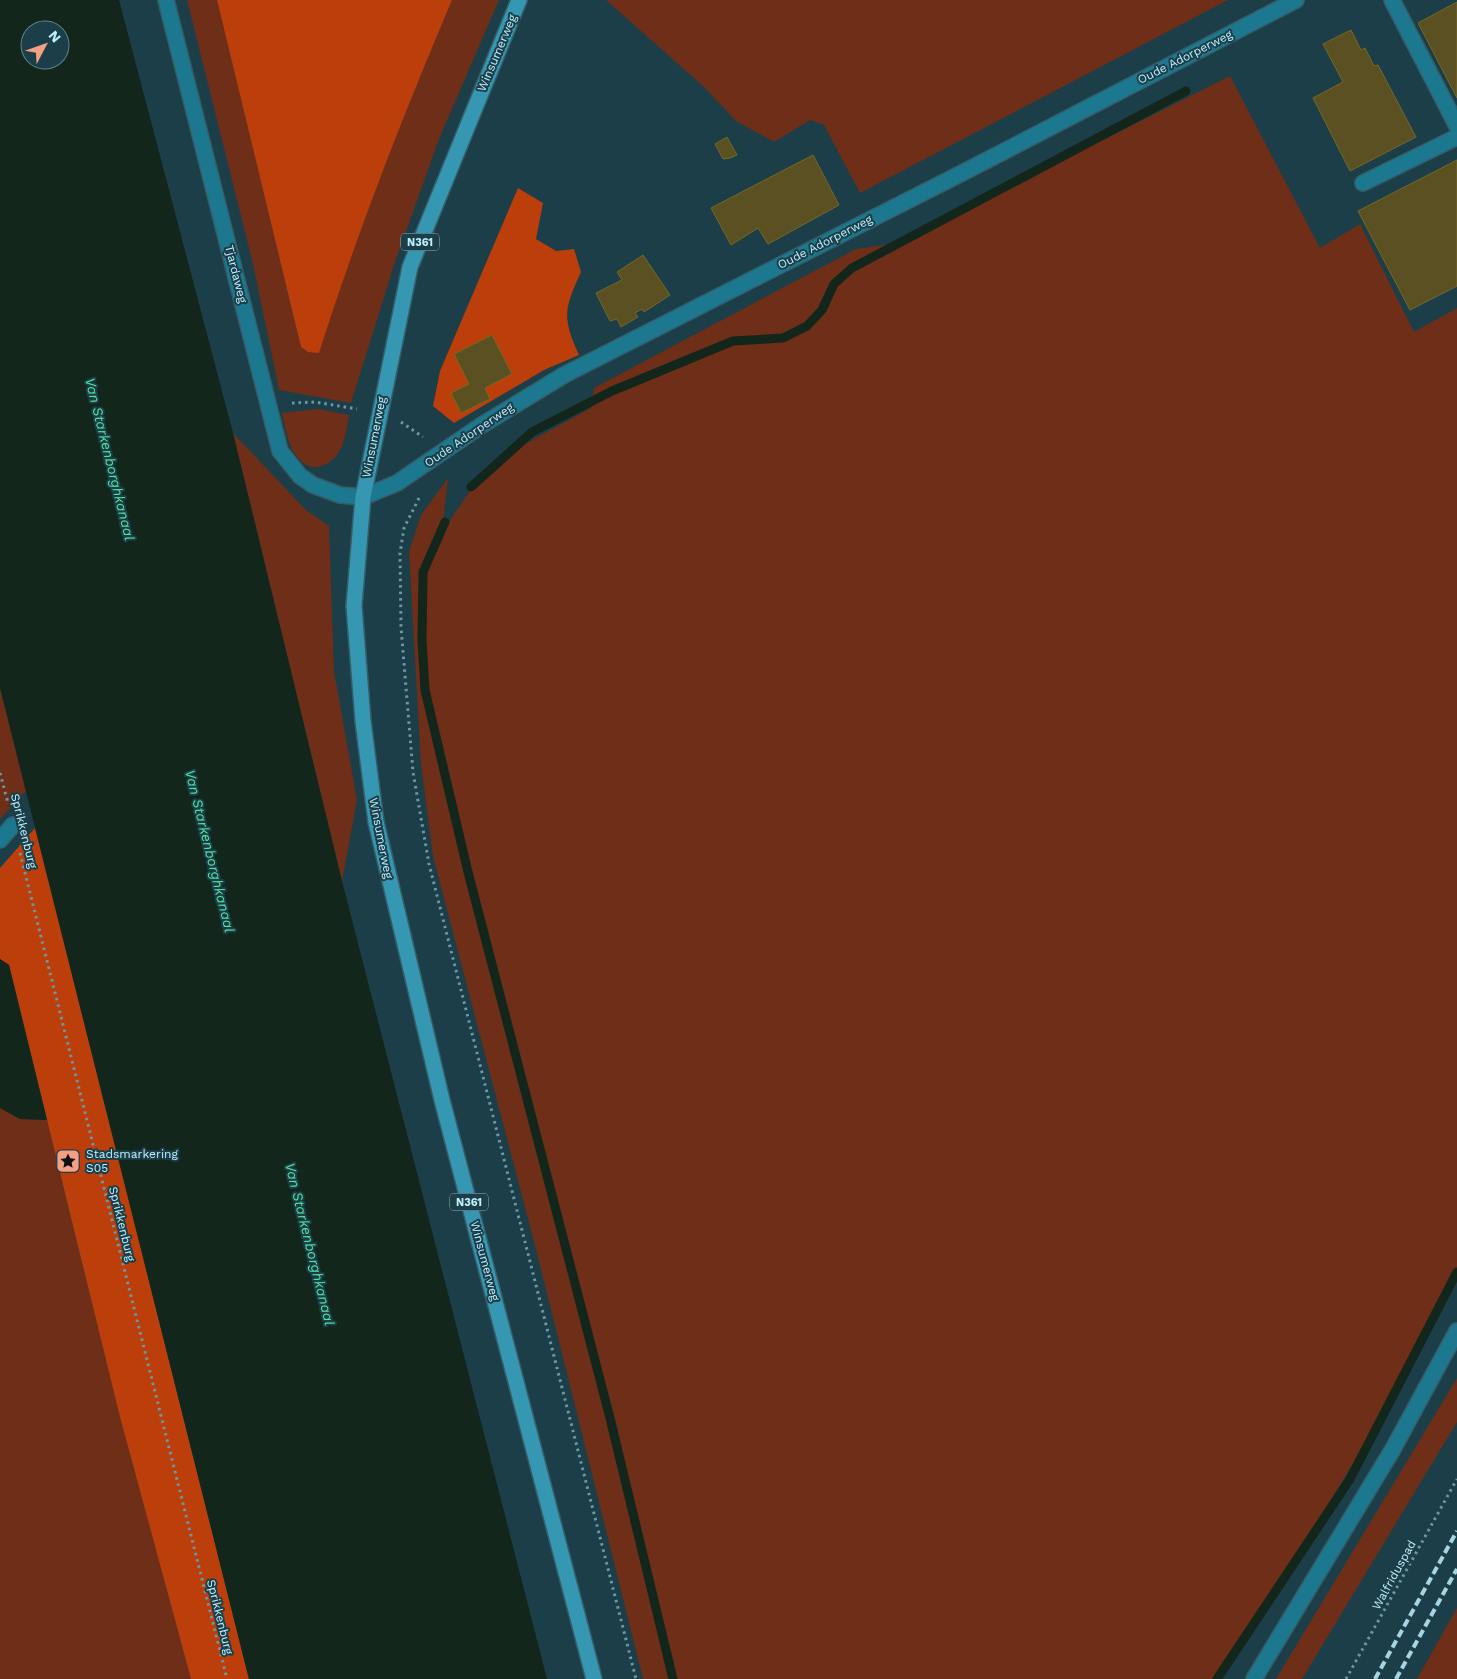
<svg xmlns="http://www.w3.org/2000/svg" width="1457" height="1679" font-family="'Work Sans',sans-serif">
<rect width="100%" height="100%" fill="#1b3e48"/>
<g fill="#6f2e18">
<path d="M187,0H217L301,347L308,352H319C357,232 403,116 452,0H499L439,139L394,265L351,403L279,390L253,264Z"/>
<path d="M606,0H1228L860,193L824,125L810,120L774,142L736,121L704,87Z"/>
<path d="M1230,76L1320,248L1360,224L1414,332L1457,308V1281L1403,1381L1222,1679H643L538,1257L433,856L421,764L409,552L421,515L448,478L442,532L480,476L525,444L591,408L594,388L856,249L899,243Z"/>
<path d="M318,409L349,415C346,436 342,463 317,467C307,469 298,459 293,451C287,440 285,425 282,413Z"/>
<path d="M233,433L306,510L329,526L334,671L357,800L342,881Z"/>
<path d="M0,688L26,791L0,819Z"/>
<path d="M0,1108L20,1119L47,1120L120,1417L191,1679H0Z"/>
<path d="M1457,1378V1422L1302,1679H1276Z"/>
<path d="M1457,1608V1679H1417Z"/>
</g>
<g fill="#bc3f0b">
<path d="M217,0H452C403,116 357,233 319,353L308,352L301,347Z"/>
<path d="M518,188L543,203L536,239L556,251L574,249L581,272C564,309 562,317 579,355L544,370L454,423L433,406L440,371Z"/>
<path d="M35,828L249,1679H191L120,1417L9,965L0,959V868Z"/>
</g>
<g fill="#12261b" fill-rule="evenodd">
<path d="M0,0H119L233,433L342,881L547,1679H249L0,688ZM30,30H60V60H30Z"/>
<path d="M0,959L9,965L47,1120L20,1119L0,1108Z"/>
</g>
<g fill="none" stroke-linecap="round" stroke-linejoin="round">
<g stroke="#12261b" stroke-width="9">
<path d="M471,487L532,432L612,391L733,341L783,338L807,326L822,310L834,284L852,268L1186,91"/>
<path d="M445,522L423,572L422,640L425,690L468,872L610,1418L673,1679"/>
<path d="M1217,1679L1350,1479L1457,1272"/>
</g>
</g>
<g fill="#5a5021" stroke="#766926">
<path d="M1457,2V98L1418,23Z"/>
<path d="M1351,30L1361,50L1365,48L1374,66L1378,65L1416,137L1350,171L1313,98L1343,82L1323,44Z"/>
<path d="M727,137L737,155L730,158L723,159L715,144Z"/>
<path d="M813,155L839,205L768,244L758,228L731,245L711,208Z"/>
<path d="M1457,160V286L1410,310L1358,211Z"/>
<path d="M643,255L670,295L644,312L642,309L635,313L638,317L621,327L617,319L610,321L596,293L622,280L617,272Z"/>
<path d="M492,335L512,374L485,388L490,399L461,413L451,393L469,384L454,354Z"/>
</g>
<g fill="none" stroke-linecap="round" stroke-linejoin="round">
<g stroke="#355d68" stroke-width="18">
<g id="minor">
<path d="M166,0L280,451L300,476L313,485L340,495L363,497L397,483L482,425L564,375L964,172L1296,0"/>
<path d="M1392,0L1457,126"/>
<path d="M1363,183L1457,137"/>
<path d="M0,840L13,825"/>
<path d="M1254,1679L1393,1449L1457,1331"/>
</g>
</g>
<g stroke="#355d68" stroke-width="18">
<path id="major" d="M519,0L410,267L363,497L354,606L363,721L376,822L442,1100L594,1679"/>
</g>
<g stroke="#6c97a3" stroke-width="3" stroke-dasharray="2.5 4" stroke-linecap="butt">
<path d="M292,403L315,402L357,409"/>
<path d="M401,422L423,437"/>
<path d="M419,498L404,528L400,553L401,627L413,772L429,864L636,1679"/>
<path d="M0,773L8,803"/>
<path d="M20,853L227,1679"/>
<path d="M1346,1679L1457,1479"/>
</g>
<use href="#minor" stroke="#1c788f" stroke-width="15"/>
<use href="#major" stroke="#3597b1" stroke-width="15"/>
<g stroke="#a5d4e3" stroke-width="4" stroke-dasharray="8 4" stroke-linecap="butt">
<path d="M1375,1679L1457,1531"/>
<path d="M1396,1679L1457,1569"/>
</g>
</g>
<defs>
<g id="sight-square" transform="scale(1.25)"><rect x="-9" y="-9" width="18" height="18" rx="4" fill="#f39f84" stroke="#1b3e48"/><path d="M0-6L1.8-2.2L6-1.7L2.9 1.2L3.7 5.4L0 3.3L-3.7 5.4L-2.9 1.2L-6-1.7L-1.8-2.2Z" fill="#111"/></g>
</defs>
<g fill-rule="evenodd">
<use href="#sight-square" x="68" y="1161"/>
</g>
<g text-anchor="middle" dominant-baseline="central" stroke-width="4" stroke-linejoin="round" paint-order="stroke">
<g fill="#1b3e48" stroke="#8cbac7" stroke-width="1">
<rect x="401" y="233.5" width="38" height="17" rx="4"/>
<rect x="450" y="1193.5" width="38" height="17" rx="4"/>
</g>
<g font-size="11" font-weight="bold" fill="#bdeffe">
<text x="420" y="242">N361</text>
<text x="469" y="1202">N361</text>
</g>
<g font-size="12" fill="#bdeffe" stroke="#1b3e48">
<text transform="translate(497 53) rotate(-67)">Winsumerweg</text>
<text transform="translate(1185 57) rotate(-27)">Oude Adorperweg</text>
<text transform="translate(825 242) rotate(-27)">Oude Adorperweg</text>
<text transform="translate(236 274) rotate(76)">Tjardaweg</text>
<text transform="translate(469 435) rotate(-34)">Oude Adorperweg</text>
<text transform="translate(374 437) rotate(-79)">Winsumerweg</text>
<text transform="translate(24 831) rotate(76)">Sprikkenburg</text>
<text transform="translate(381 838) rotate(79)">Winsumerweg</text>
<text transform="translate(122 1224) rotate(76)">Sprikkenburg</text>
<text transform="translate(485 1261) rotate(75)">Winsumerweg</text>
<text transform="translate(1394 1575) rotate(-61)">Walfriduspad</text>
<text transform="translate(220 1617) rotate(76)">Sprikkenburg</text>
</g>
<g font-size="12" fill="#bdeffe" stroke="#1b3e48" text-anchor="start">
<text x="86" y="1154">Stadsmarkering<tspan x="86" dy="14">S05</tspan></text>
</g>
<g font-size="14" font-style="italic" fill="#52e39d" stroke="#1b3e48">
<text transform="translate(110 459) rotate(76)">Van Starkenborghkanaal</text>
<text transform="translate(210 851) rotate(76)">Van Starkenborghkanaal</text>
<text transform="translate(310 1244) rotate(76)">Van Starkenborghkanaal</text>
</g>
</g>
<g transform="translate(45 45) rotate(49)"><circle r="24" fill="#1b3e48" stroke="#5c8591"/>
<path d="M0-4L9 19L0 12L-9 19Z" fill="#f39f84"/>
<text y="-8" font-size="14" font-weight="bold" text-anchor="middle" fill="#bdeffe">N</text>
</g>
</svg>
